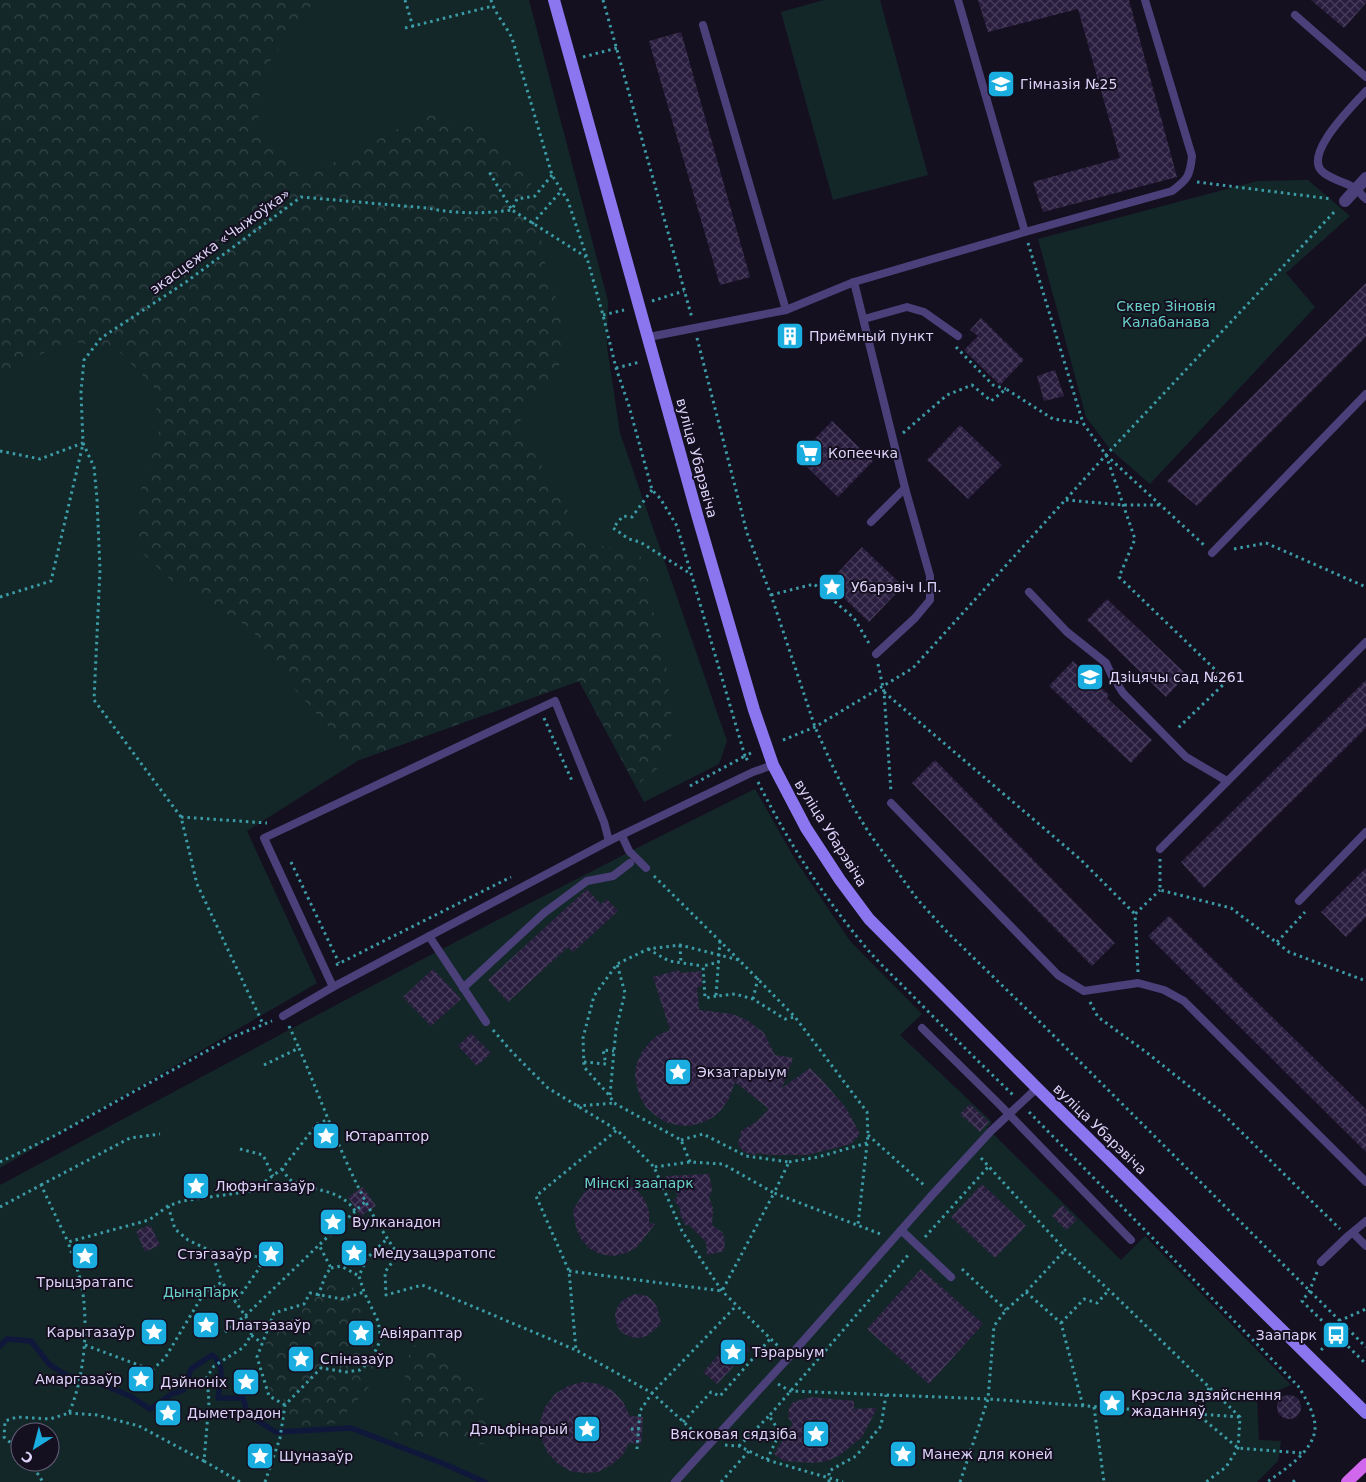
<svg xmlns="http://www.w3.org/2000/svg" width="1366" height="1482" font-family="'DejaVu Sans',sans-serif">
<defs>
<pattern id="forest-crowns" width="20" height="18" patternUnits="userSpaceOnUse" patternTransform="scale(1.25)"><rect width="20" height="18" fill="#132729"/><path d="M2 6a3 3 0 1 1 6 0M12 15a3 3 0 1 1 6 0" fill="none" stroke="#354549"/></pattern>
<pattern id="building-cross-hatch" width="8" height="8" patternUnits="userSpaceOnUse" patternTransform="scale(1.25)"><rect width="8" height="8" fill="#2a1e3f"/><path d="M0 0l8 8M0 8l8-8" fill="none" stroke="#483e5c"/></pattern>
</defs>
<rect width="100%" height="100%" fill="#151020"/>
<g fill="#132729" fill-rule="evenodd">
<path d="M0,0H529L608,301L607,347L620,433L727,741L719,764L644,802L579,681L359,760L247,831L317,983L0,1168Z"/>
<path d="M824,0H880L928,175L833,200L781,12Z"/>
<path d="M1308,180L1350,216L1286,273L1315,307L1150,484L1110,449L1086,417L1038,239L1257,181Z"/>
<path d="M755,789L796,861L850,941L922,1014L900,1035L992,1122L987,1128L1121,1260L1145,1236L1291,1385L1257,1399L1259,1440L1281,1441L1278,1461L1257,1482H0V1185C250,1051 500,915 755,789ZM20,1432H50V1462H20Z"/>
</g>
<g fill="url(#forest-crowns)">
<path d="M0,0H315L265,68L257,108L263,139L286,161L315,172L385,136L421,115L441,116L494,135L531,182L545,263L565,326L557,379L524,409L519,425L524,439L544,469L583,537L594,545L631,550L647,561L651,606L659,627L666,664L673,731L661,765L636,786L579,681L359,760L276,669L252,629L172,581L139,550L138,499L159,434L154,387L116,348L67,341L4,373L0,372Z"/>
<path d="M335,1277L352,1286L371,1318L375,1345V1380L337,1423L296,1429L282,1396L270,1392L266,1344L279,1318L305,1306Z"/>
<path d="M411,1344L457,1360L483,1398L490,1445L394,1435Z"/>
</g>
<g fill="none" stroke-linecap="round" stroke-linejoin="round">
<path stroke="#0f183a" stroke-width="5.5" d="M0,1346L7,1339L31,1341L50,1365L68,1376L89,1379L130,1396L150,1409L172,1394L184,1390L191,1369L212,1355C226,1365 220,1382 218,1398H243L248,1415L276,1432L351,1428L442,1463L485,1482"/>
</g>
<g fill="url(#building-cross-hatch)">
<path d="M978,0H1129L1177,177L1043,212L1033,182L1120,158L1078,9L988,32Z"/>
<path d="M1311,0H1366V3L1344,28Z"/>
<path d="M681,32L750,277L720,285L649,41Z"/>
<path d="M1366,283V337L1197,506L1167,481Z"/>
<path d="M981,318L1024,360L1000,385L964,350L978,336L970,330Z"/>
<path d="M1055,370L1064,396L1044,401L1037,376Z"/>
<path d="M832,421L873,461L838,497L797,457Z"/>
<path d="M960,425L1002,465L968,499L927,460Z"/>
<path d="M862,547L903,586L869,622L828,583Z"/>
<path d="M1107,599L1187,675L1166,697L1087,620Z"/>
<path d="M1073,661L1109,695L1107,698L1152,740L1131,763L1049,686Z"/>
<path d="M1366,680V728L1204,888L1181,862Z"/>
<path d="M935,760L1115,943L1092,966L912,783Z"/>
<path d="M1366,868V917L1346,937L1321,912Z"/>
<path d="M587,889L601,904L607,899L618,911L573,952L568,947L508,1002L488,980Z"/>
<path d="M1169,916L1366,1109V1152L1148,936Z"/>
<path d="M433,969L461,999L431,1026L403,997Z"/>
<path d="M679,970L680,973L701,971L702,986L697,987L699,1010L732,1014L747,1020L764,1033L775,1055L793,1058L782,1088L810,1068L821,1079L846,1108L860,1134L851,1144L807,1155H771L757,1153L755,1155L744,1152L738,1145L741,1131L756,1122L769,1109L735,1082L728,1100L721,1110L712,1118L701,1123L689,1126L677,1125L665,1122L655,1115L646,1107L640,1097L637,1086L635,1075L637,1063L642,1052L649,1043L658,1035L670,1030L653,977Z"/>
<path d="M471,1033L491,1053L477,1066L458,1046Z"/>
<path d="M970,1104L989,1122L980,1132L960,1114Z"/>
<path d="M709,1174L712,1190L709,1197L713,1208L712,1225L722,1232L725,1240L724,1251L707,1255L706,1242L688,1224L686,1226L679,1213L681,1210L674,1200L678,1196L666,1176Z"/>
<path d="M603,1181H615L626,1183L637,1190L645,1200L649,1212V1223L655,1224L637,1247L626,1253L613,1256L600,1254L589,1248L581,1239L576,1228L573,1210L583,1194L592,1186Z"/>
<path d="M982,1184L1026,1226L995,1258L951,1217Z"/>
<path d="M363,1187L376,1206L361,1216L348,1197Z"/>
<path d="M1062,1205L1077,1220L1066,1230L1052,1216Z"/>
<path d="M150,1225L160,1245L145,1252L136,1231Z"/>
<path d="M921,1269L983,1324L929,1384L867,1329Z"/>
<path d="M635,1294L647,1296L652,1300L657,1307L661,1324L647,1336L639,1338L631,1337L624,1334L618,1328L616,1321L615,1313L618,1306L623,1300Z"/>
<path d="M735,1337L749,1350L717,1384L703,1372Z"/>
<path d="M583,1382L599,1384L613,1391L623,1402L630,1416L643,1417L641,1444L629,1443L622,1456L611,1465L598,1472L584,1473L570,1471L557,1463L547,1452L541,1437L540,1422L545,1407L555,1394L568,1386Z"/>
<circle cx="1289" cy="1407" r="12"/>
<path d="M811,1397L854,1401V1409L877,1408L862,1437L840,1455L827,1461L813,1463L784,1461L774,1454L793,1423L788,1418L789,1408L793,1402Z"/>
</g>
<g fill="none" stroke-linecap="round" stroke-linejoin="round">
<g stroke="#3c9ca6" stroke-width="3" stroke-dasharray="2.5 4" stroke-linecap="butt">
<path d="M405,0L413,27"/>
<path d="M491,0C494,12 506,26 512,38L552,175L568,201L587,258L603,315L616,368L629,406L652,490L660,498L677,526L745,756L751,753"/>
<path d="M603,0L692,318"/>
<path d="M405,28L493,6"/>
<path d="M583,57L617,48"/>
<path d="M552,175L535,196L517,199L512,210L586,257"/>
<path d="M1197,182L1332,199"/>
<path d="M532,224L562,190"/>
<path d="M1028,243L1083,423L1106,455L1204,545"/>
<path d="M652,301L684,291"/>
<path d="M603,315L624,310"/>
<path d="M697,338L747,533L771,595L815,727L833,767L852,805L869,833L918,900L948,933L1044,1026L1366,1347"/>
<path d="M956,347L993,385L1006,389"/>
<path d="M616,368L640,362"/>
<path d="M903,433L947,395L972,385L991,401L1006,389L1053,419L1082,423"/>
<path d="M83,443L94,467L97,499L100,570L94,700L181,817L197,884L263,1024"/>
<path d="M0,451L40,459L83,443L81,392L84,360L101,338L186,282L301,197L427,208C456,214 483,214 512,210L488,170"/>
<path d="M1106,455L1135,539L1119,577L1227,681L1176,730"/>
<path d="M652,490L632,517L623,516L613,528L629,539L640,542L691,574"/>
<path d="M1066,500L1123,505H1160"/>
<path d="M1234,549L1266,543L1366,587"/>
<path d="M771,595L814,584L854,618L870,645"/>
<path d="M0,597L51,581L83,444"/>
<path d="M878,664L884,692L891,792"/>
<path d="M884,692L1080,859L1135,914"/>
<path d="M544,718L573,783"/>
<path d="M783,740L815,727L913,668L1106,455L1336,210"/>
<path d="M758,782C788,842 824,898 868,950C881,965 896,979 910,993C944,1028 978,1061 1013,1095"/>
<path d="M690,786L745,756L749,763"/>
<path d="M181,817L267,823"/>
<path d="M1160,859V890L1231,908L1289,952L1366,981"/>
<path d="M291,862L339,963"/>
<path d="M654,876L739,960"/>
<path d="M720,941L716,996L735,994L753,999L785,1019L795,1017"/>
<path d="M1277,942L1305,912"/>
<path d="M680,945L681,963"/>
<path d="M648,949L669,961L703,966"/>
<path d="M336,965L511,877"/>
<path d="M1138,972L1135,914L1160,890"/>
<path d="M716,996L705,998L703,966L719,962"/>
<path d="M753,999L758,978"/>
<path d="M1090,1002L1098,1017L1146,1052L1219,1110L1340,1229"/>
<path d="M289,1026L299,1048"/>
<path d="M493,1030L512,1052L548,1088L617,1130"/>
<path d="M584,1062L606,1064L603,1050L614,1051"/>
<path d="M264,1065L299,1048C329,1118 353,1192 398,1254L385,1272L386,1295L422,1285L576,1350"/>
<path d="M610,1095L616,1029L625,993L617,964"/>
<path d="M577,1106L614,1103"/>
<path d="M1029,1112L1298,1386C1305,1397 1316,1415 1315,1429C1313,1452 1284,1470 1267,1482"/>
<path d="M868,1135L925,1186"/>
<path d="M681,1140L703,1134L746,1156L789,1162L774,1193L883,1235"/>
<path d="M240,1149L263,1155L273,1176"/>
<path d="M981,1158L1065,1250L1109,1290L1240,1417L1238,1448L1226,1467L1206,1482"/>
<path d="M0,1162L56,1135L230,1038L272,1021"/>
<path d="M690,1162L681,1140L614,1103L609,1095L584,1067L583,1038L594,996L617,964L648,949L680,945L739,960L795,1017L867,1112L868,1135L858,1224"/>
<path d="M789,1162L818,1157L867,1143"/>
<path d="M282,1169C285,1173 288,1179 292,1181C314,1192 340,1188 355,1211"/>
<path d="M41,1185L130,1138L160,1134"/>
<path d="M168,1206L175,1229L188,1240L211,1251L260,1257V1267L235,1303"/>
<path d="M0,1207L41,1185L68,1242"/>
<path d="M925,1237L989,1166"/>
<path d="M211,1251L222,1282"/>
<path d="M331,1268L341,1266L359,1276"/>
<path d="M962,1269L1006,1310"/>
<path d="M569,1271L722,1291L774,1193L723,1164L690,1162L654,1167"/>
<path d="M1317,1272L1309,1292L1302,1301L1365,1363L1366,1362"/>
<path d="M1026,1292L1061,1323L1083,1406"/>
<path d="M318,1296L326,1274L331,1268L319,1245L365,1202"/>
<path d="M1339,1321L1366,1309"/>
<path d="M1061,1323L1084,1299L1097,1303L1109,1290"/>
<path d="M225,1332L246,1315L319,1245"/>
<path d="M85,1345L152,1370L165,1358L204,1293L222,1282L253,1327L251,1335"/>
<path d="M1321,1350L1336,1335"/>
<path d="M778,1384L790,1391L988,1399L1240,1417"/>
<path d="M1209,1388L1197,1414L1238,1448L1302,1453"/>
<path d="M285,1405L269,1396L257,1357L274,1313L304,1304L310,1293L342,1299L364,1292"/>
<path d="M1094,1407L1104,1482"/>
<path d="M69,1413L97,1415L139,1426L204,1461L209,1402L207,1377L214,1366L244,1347L251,1335L262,1343"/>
<path d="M683,1422L711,1392L720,1396L770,1339"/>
<path d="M631,1429H639"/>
<path d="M701,1438L652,1393L576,1350L569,1271L536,1196L617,1130L654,1167L682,1231L722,1291L781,1349"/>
<path d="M725,1445L739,1446L767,1460L843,1482"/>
<path d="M739,1446L769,1416"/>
<path d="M637,1449L640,1411L652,1393L737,1305"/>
<path d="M20,1451L4,1437L5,1421L17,1417L50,1419L69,1413C84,1378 88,1332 83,1294C81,1277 73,1258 68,1242L149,1220L168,1206L182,1201L252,1191L282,1169L317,1124L329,1119"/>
<path d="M767,1460L780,1432L769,1416L909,1254"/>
<path d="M204,1461L240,1482"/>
<path d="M30,1462L43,1482"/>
<path d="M265,1482L280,1438L285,1405L321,1368L346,1372L360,1370L372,1358L381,1339L378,1321L364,1292L359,1276L367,1258L387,1239"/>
<path d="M721,1482L749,1451"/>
<path d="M829,1482V1471L856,1456L881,1426L886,1395"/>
<path d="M960,1482L988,1399L994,1326L1006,1310L1026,1292L1065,1250"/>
<path d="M1293,1482L1297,1478"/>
</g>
<g stroke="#4b407a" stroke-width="8">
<path d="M1295,15L1366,77"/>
<path d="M703,25L786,310"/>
<path d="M1366,91C1354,105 1300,156 1324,173C1333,180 1345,182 1355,188C1359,191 1362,196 1366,199"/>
<path d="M1025,232L1172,191C1188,179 1190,176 1192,156L1145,0"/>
<path d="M854,282L905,488L930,576V600L915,618L876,654"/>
<path d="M864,319L907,307L924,312L958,336"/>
<path d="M649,337L786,310L854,282L1025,232L958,0"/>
<path d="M871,522L905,488"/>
<path d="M1212,553L1366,394"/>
<path d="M1029,592L1067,632L1106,663L1113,678"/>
<path d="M1118,685L1123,693L1186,757L1227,781"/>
<path d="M891,803L1058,975L1084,991L1138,983L1164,990L1184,1001L1366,1182"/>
<path d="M622,836L629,851L646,868"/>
<path d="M609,841L604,822L555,701L264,838L333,987L609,841L753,772L773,765"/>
<path d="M1160,849L1366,642"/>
<path d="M1299,901L1366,832"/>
<path d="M429,936L486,1022"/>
<path d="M463,988L544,913L587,881L613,876L630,863"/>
<path d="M283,1016L333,987"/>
<path d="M922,1028L999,1104L1131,1240"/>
<path d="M901,1230L951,1277"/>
<path d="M1353,1233L1366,1246"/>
<path d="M1321,1262L1348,1236L1366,1221"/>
<path d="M675,1482L789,1357L933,1194L991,1131L1037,1088"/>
</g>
<path stroke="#4b407a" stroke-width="12" d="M1345,201L1366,178"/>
<path stroke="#8b76ef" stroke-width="12" d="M554,0L698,518L754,710L773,765L806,828L840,880L869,919L1037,1088L1366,1413"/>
<path stroke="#d067ed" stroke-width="12" d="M1347,1482L1366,1464"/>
</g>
<defs>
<g id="school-square" transform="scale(1.4375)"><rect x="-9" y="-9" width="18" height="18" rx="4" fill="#1aaee0" stroke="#151020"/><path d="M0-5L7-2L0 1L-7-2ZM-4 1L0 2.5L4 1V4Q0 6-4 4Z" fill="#fff"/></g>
<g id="building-square" transform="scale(1.4375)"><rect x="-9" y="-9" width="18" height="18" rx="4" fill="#1aaee0" stroke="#151020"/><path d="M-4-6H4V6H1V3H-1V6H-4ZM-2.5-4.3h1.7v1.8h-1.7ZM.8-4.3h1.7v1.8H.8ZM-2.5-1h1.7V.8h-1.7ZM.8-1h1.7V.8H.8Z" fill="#fff"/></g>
<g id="supermarket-square" transform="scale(1.4375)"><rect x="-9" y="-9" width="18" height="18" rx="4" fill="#1aaee0" stroke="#151020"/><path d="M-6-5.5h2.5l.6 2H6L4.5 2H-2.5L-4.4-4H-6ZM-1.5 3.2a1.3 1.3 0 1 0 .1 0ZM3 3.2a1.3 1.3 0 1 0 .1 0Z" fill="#fff"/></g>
<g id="sight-square" transform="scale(1.4375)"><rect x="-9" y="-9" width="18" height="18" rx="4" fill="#1aaee0" stroke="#151020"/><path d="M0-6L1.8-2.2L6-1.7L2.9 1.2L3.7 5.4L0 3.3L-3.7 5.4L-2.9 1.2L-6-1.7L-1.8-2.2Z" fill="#fff"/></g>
<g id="bus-square" transform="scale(1.4375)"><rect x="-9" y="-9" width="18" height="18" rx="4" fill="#1aaee0" stroke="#151020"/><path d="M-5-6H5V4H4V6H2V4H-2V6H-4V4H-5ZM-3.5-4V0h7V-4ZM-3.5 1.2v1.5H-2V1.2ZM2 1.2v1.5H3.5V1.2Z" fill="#fff"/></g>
</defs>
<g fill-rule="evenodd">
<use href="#school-square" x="1001" y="84"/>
<use href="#building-square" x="790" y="336"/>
<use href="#supermarket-square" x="809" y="453"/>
<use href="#sight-square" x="832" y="587"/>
<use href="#school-square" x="1090" y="677"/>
<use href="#sight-square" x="678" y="1072"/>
<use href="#sight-square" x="326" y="1136"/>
<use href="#sight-square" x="196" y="1186"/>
<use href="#sight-square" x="333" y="1222"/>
<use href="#sight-square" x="354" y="1253"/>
<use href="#sight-square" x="271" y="1254"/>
<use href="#sight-square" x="85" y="1256"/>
<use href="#sight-square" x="206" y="1325"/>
<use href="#sight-square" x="154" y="1332"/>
<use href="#sight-square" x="361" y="1333"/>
<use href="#bus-square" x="1336" y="1335"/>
<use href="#sight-square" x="733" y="1352"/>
<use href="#sight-square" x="301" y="1359"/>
<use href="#sight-square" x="141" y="1379"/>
<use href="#sight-square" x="246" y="1382"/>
<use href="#sight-square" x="1112" y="1403"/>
<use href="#sight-square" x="168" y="1413"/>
<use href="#sight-square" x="587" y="1429"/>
<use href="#sight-square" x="816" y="1434"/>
<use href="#sight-square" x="903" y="1454"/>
<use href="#sight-square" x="260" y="1456"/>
</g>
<g text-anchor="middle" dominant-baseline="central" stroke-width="4" stroke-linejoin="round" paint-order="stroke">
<g font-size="14" fill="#ded4fa" stroke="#151020" text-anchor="start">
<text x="1020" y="84">Гімназія №25</text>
<text x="809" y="336">Приёмный пункт</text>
<text x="828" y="453">Копеечка</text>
<text x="851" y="587">Убарэвіч І.П.</text>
<text x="1109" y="677">Дзіцячы сад №261</text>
<text x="697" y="1072">Экзатарыум</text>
<text x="345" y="1136">Ютараптор</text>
<text x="215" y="1186">Люфэнгазаўр</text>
<text x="352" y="1222">Вулканадон</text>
<text x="373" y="1253">Медузацэратопс</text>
<text x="252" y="1254" text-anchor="end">Стэгазаўр</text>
<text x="85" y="1282" text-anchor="middle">Трыцэратапс</text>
<text x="225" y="1325">Платэазаўр</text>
<text x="135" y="1332" text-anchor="end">Карытазаўр</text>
<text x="380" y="1333">Авіяраптар</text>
<text x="1317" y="1335" text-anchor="end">Заапарк</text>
<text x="752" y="1352">Тэрарыум</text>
<text x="320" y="1359">Спіназаўр</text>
<text x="122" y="1379" text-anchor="end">Амаргазаўр</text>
<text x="227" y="1382" text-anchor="end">Дэйноніх</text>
<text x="1131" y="1395">Крэсла здзяйснення<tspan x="1131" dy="16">жаданняў</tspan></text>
<text x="187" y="1413">Дыметрадон</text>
<text x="568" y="1429" text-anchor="end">Дэльфінарый</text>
<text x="797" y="1434" text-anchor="end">Вясковая сядзіба</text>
<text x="922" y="1454">Манеж для коней</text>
<text x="279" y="1456">Шуназаўр</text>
</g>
<g font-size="14" fill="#ded4fa" stroke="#151020">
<text transform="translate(220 241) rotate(-36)">экасцежка «Чыжоўка»</text>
<text transform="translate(697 458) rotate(75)">вуліца Убарэвіча</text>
<text transform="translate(831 833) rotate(58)">вуліца Убарэвіча</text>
<text transform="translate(1100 1129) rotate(44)">вуліца Убарэвіча</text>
</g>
<g font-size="14" fill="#68d1c7" stroke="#151020">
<text x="1166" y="306">Сквер Зіновія<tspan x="1166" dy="16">Калабанава</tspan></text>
<text x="639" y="1183">Мінскі заапарк</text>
<text x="201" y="1292">ДынаПарк</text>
</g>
</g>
<g transform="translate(35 1447) rotate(216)"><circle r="24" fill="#151020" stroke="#655e77"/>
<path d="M0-4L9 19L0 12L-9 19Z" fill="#1aaee0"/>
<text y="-8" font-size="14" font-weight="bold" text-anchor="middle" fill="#ded4fa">С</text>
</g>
</svg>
